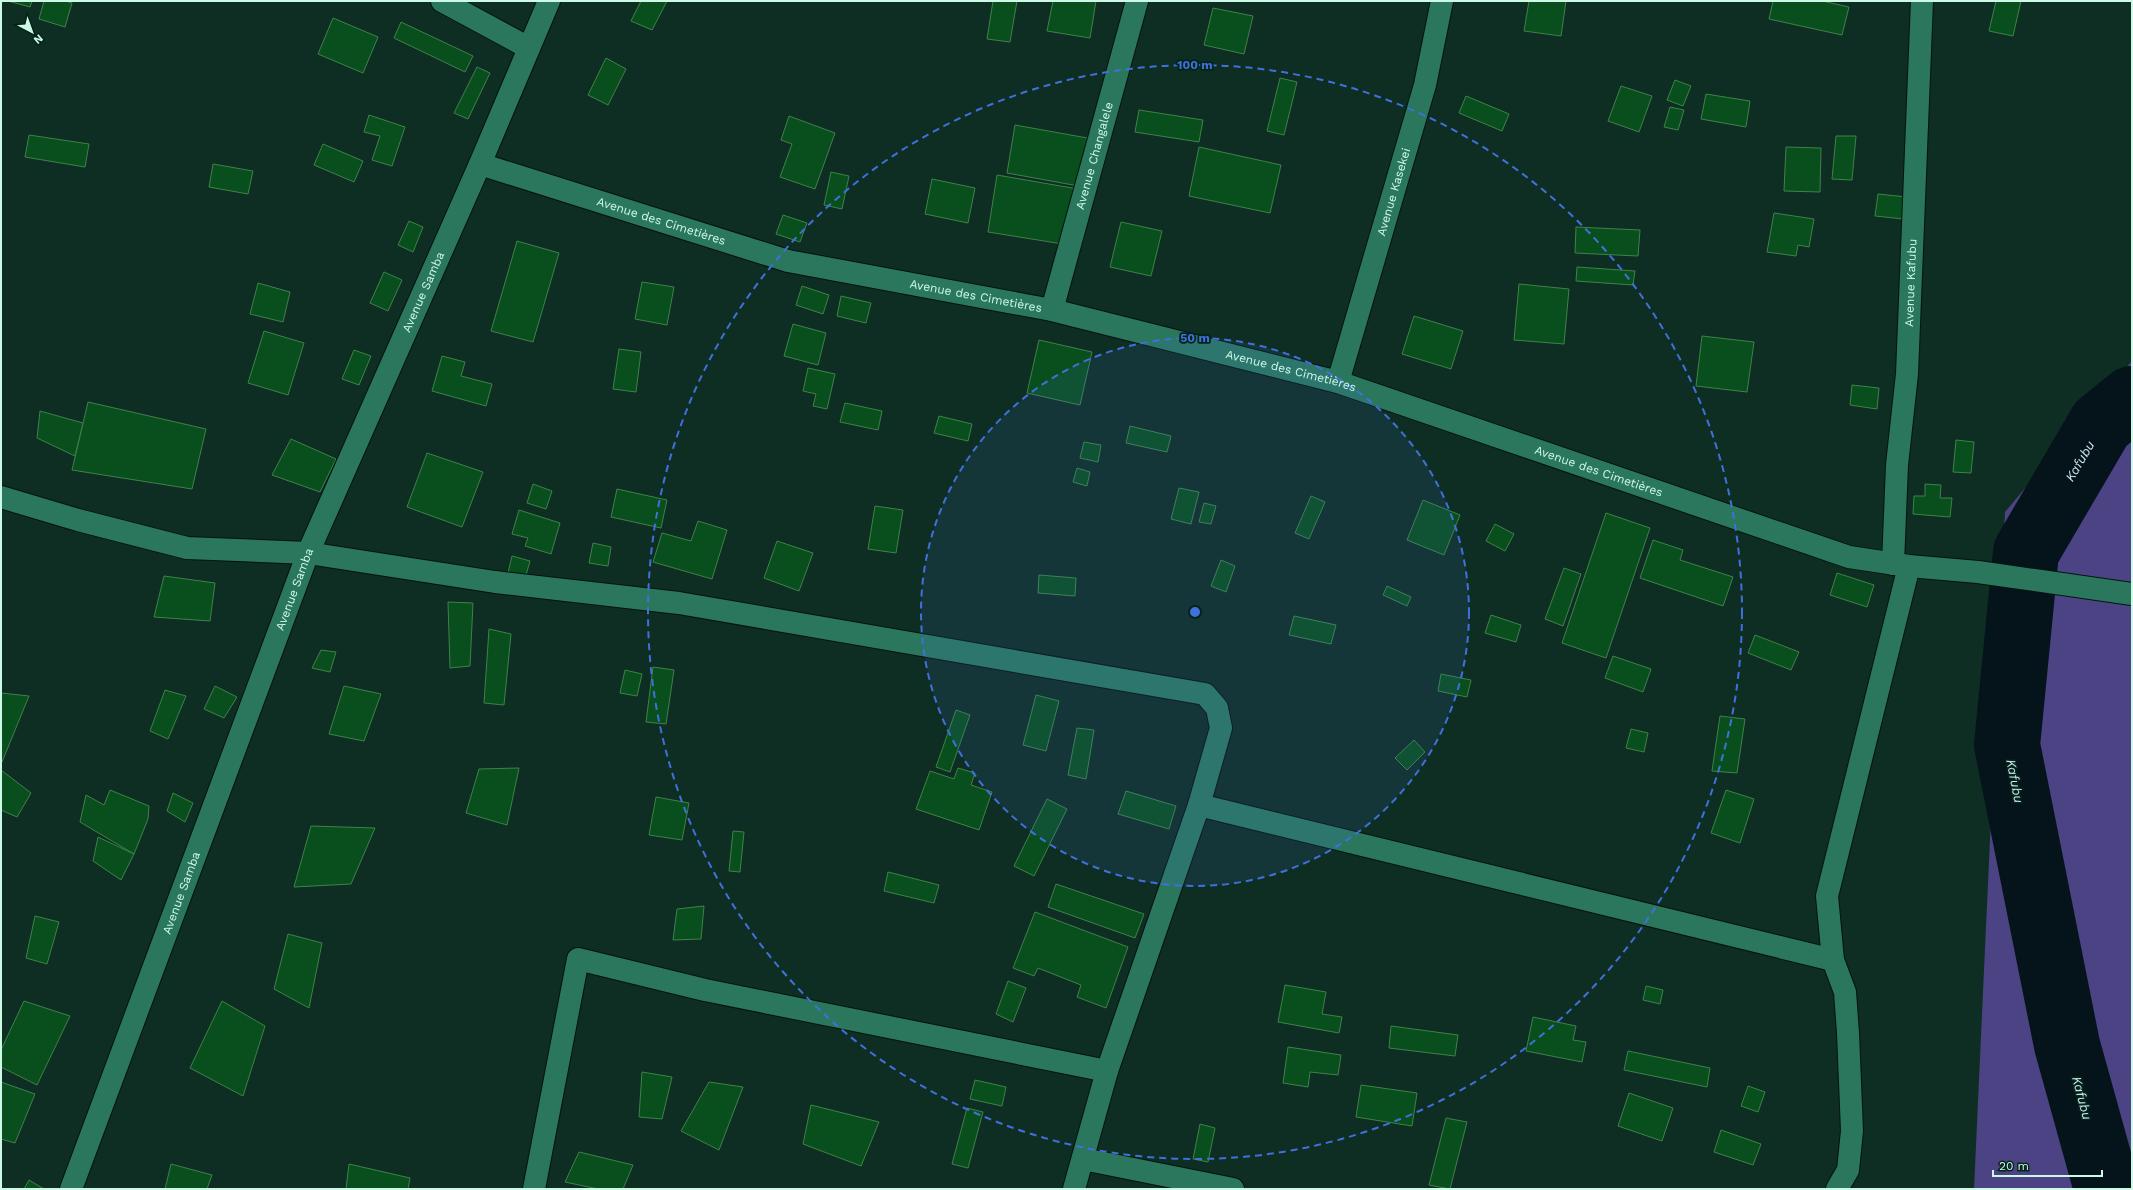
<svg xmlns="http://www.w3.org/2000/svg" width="2133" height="1190" font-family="'Work Sans',sans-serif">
<rect width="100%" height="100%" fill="#0e2e23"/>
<path fill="#4c4384" d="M2132,361V1189H1974L2005,512Z"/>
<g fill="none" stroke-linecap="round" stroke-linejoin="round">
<path stroke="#05141a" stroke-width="66" id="s1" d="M2107,1189L2067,1045L2007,745L2026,552L2101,424L2132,399"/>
</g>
<g fill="#094e1d" stroke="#40814b">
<path d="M8,1H32L30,7Z"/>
<path d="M44,1H65L72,3L65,27L39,19Z"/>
<path d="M641,1H667L652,30L631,21Z"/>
<path d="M993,1H1017L1010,42L987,39Z"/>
<path d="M1053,1H1096L1090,38L1047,31Z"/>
<path d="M1529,1H1566L1561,36L1524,31Z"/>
<path d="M1773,1H1822L1849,7L1842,35L1769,19Z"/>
<path d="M1996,1H2021L2013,36L1989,31Z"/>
<path d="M1213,8L1253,16L1244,54L1204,45Z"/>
<path d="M333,18L378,37L363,73L318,54Z"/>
<path d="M401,22L473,56L465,72L394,38Z"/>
<path d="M606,58L626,69L608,105L588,95Z"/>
<path d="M477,67L490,73L468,119L454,113Z"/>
<path d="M1280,78L1297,82L1284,135L1267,131Z"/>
<path d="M1675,80L1691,86L1683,106L1667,100Z"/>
<path d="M1621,86L1652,96L1639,132L1608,121Z"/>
<path d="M1706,94L1750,101L1746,127L1701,119Z"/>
<path d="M1466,96L1509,114L1502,131L1459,113Z"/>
<path d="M1670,107L1684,110L1678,130L1664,127Z"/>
<path d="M1139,110L1203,120L1199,142L1135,132Z"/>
<path d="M369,115L405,127L392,166L372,160L380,136L364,132Z"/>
<path d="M789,116L835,133L815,189L780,177L792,144L781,140Z"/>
<path d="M1015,125L1093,139L1084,187L1007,173Z"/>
<path d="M29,135L89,144L85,167L25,157Z"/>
<path d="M1836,136H1856L1852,180L1832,179Z"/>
<path d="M323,144L363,161L354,182L314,165Z"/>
<path d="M1199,147L1281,165L1270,213L1189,196Z"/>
<path d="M1786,147L1821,148L1820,192L1784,191Z"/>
<path d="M213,164L253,171L248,194L209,187Z"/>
<path d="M831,172L849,176L842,209L824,205Z"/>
<path d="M997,175L1078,189L1069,245L988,232Z"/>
<path d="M932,179L975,188L968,223L925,214Z"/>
<path d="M1878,194L1907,197L1904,219L1875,216Z"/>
<path d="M1774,213L1814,219L1809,247L1798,245L1796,256L1767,252Z"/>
<path d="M783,215L807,223L800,242L776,234Z"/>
<path d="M409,221L423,227L413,252L398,245Z"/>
<path d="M1121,222L1162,231L1151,276L1110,267Z"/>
<path d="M1576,227L1640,230L1638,256L1575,253Z"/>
<path d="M517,241L559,253L533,342L491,331Z"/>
<path d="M1577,267L1635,271L1633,285L1576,281Z"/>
<path d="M384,272L402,280L388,311L370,303Z"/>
<path d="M642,282L674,287L667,325L635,319Z"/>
<path d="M258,283L290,292L283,322L250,314Z"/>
<path d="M1519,284L1569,289L1564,344L1514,340Z"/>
<path d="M802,286L829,295L823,314L796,305Z"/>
<path d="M841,296L871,303L866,323L837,316Z"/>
<path d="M1414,316L1463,331L1451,369L1402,354Z"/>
<path d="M793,324L826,333L818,365L784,356Z"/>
<path d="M264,331L304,343L288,395L248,383Z"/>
<path d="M1702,336L1754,342L1747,392L1696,386Z"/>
<path d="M1039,340L1092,352L1080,405L1027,393Z"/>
<path d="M619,349L641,352L636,392L613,389Z"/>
<path d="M354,350L371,356L359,385L342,379Z"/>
<path d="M442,356L465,362L461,376L492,384L486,406L432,391Z"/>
<path d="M808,368L835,374L827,409L813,406L816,394L803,391Z"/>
<path d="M1852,385L1879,388L1877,409L1850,405Z"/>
<path d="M88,402L206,429L192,489L72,470Z"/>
<path d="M845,403L882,411L878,430L840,422Z"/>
<path d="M40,411L83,423L75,456L37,438Z"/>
<path d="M939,416L972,424L968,441L934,433Z"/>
<path d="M1130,426L1171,436L1167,452L1126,443Z"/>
<path d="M291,439L336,459L320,492L272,475Z"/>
<path d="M1956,440L1974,442L1971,473L1953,472Z"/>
<path d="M1084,442L1101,445L1098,462L1080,458Z"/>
<path d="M427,453L483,472L462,527L407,507Z"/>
<path d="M1077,468L1090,472L1087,486L1073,482Z"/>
<path d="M533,484L552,491L546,509L527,503Z"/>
<path d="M1925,484L1941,485L1940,498H1952L1950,517L1913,514L1914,496H1925Z"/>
<path d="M1179,488L1199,492L1191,524L1171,519Z"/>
<path d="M617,489L667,500L661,528L611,517Z"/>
<path d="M1311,496L1325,502L1309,539L1295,533Z"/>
<path d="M1423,500L1460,515L1444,555L1407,540Z"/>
<path d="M1204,503L1216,506L1211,524L1199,522Z"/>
<path d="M875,506L903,510L896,553L868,549Z"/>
<path d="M519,510L560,523L551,554L525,546L528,538L512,534Z"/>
<path d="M1606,513L1650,528L1606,658L1562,643Z"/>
<path d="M698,521L727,530L712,579L653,562L662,533L691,541Z"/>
<path d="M1495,524L1514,534L1505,551L1486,541Z"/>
<path d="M1653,540L1683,550L1680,560L1733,577L1723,606L1640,578Z"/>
<path d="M777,541L813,553L799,591L764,578Z"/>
<path d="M593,543L611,547L608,566L589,563Z"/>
<path d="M512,556L530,561L524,582L507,577Z"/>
<path d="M1221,560L1235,566L1226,592L1211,586Z"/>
<path d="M1564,568L1581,574L1563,626L1545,619Z"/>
<path d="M1837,573L1874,585L1867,607L1830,595Z"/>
<path d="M1039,575L1076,578L1075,596L1038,593Z"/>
<path d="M164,576L215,583L210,621L154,617Z"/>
<path d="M1387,586L1411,597L1407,606L1383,595Z"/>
<path d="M448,602L473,603L470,666L450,668Z"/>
<path d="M1491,615L1521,625L1516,642L1485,633Z"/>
<path d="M1294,616L1336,625L1331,644L1289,635Z"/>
<path d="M489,629L511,634L504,705L484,703Z"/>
<path d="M1755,635L1799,652L1791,670L1748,653Z"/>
<path d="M321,650L336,652L330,672L312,668Z"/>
<path d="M1613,656L1651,669L1643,692L1605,678Z"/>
<path d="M653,667L674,670L666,724L646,722Z"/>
<path d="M625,670L642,674L637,696L620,693Z"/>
<path d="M1441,674L1471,680L1467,697L1438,691Z"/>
<path d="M215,686L237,697L224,718L204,709Z"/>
<path d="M344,686L381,694L364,741L329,734Z"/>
<path d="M165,690L186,696L168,739L150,731Z"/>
<path d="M1,693L29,696L2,762H1Z"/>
<path d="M1036,695L1059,701L1046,751L1023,745Z"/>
<path d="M956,710L970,715L950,772L936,767Z"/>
<path d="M1720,716L1745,719L1737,773L1712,771Z"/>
<path d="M1077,728L1094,730L1086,779L1068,775Z"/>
<path d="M1631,729L1648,733L1644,752L1626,748Z"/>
<path d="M1414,740L1425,752L1407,770L1395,758Z"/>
<path d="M519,768L507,825L466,813L479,769Z"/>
<path d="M958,768L975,773L971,785L992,792L979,830L916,809L930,771L954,779Z"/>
<path d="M1,770L31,793L17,817L1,810Z"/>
<path d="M110,790L149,806L148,819L134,854L80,822L86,795L104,805Z"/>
<path d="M1726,790L1754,799L1740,843L1711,833Z"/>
<path d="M1126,791L1176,806L1169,829L1118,814Z"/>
<path d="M173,793L193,803L185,822L167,811Z"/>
<path d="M656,797L689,803L682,840L649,835Z"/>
<path d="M1047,799L1067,809L1034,876L1014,866Z"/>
<path d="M311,826L375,828L351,884L294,887Z"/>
<path d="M733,831L744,832L740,872L729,871Z"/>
<path d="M98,837L134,854L121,880L93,861Z"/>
<path d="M888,872L939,885L934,903L884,891Z"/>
<path d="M1056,884L1144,914L1135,938L1048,907Z"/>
<path d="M704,906L701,939L673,940L677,909Z"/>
<path d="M1035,912L1128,947L1106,1008L1077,997L1081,985L1038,968L1034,976L1013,968Z"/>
<path d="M35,916L59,922L47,964L26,958Z"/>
<path d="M288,934L322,943L309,1008L274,989Z"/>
<path d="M1008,981L1026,988L1013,1022L996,1014Z"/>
<path d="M1285,985L1326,992L1322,1014L1342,1017L1339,1033L1278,1022Z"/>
<path d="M1646,986L1663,990L1660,1004L1643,1000Z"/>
<path d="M24,1001L70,1016L37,1085L1,1067V1050Z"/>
<path d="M222,1001L265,1026L243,1096L190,1068Z"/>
<path d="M1533,1017L1576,1026L1573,1040L1586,1042L1582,1062L1526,1051Z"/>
<path d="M1391,1026L1458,1035L1455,1056L1389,1048Z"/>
<path d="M1288,1047L1341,1055L1338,1075L1310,1072L1308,1087L1283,1083Z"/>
<path d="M1628,1051L1710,1068L1707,1087L1624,1070Z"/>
<path d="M642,1072L672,1077L662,1119L639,1117Z"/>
<path d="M975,1080L1006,1087L1002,1106L970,1099Z"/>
<path d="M1,1082L35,1094L15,1143L1,1139Z"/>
<path d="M709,1082L743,1087L719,1150L681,1131Z"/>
<path d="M1361,1085L1417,1093L1412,1126L1356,1117Z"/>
<path d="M1748,1086L1765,1092L1758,1112L1741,1106Z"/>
<path d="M1629,1093L1673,1108L1662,1141L1618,1126Z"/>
<path d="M811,1105L879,1122L861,1166L803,1144Z"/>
<path d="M967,1108L983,1112L968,1168L952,1164Z"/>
<path d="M1446,1118L1467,1122L1450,1189L1429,1185Z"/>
<path d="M1200,1124L1215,1128L1208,1162L1193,1159Z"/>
<path d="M1721,1130L1761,1144L1753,1165L1714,1152Z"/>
<path d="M579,1152L633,1165L623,1189H598L565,1182Z"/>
<path d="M171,1164L212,1175L207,1189H165Z"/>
<path d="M349,1164L410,1178L408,1189H346Z"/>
<path d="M29,1180L44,1189H24Z"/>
</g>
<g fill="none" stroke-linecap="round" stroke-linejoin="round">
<g stroke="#06130e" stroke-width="24">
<g id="minor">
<path id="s2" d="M480,164L788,261L1052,310L1338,382L1849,557L1909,566L1978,572L2132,594"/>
<path id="s3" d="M1052,310L1137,1"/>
<path id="s4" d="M1338,382L1425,85L1442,1"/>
<path d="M1,497L78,520L187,548L308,553L495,582L679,603L1205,694L1217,708L1221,728L1199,805L1107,1071L1074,1189"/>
<path id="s5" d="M1893,564L1897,465L1907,374L1922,1"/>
<path d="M1199,805L1833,960"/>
<path d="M1083,1159L1233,1189"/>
<path d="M534,1189L578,959L705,990L1107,1071"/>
<path d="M1837,1189L1848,1170L1852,1131L1848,1033L1845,992L1833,960L1827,896L1909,566"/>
</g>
</g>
<g stroke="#06130e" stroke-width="24">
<g id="tertiary">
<path d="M442,1L529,48"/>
<path id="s6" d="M71,1189L308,553L480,164L549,1"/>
</g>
</g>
<use href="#minor" stroke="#2a775e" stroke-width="22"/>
<use href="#tertiary" stroke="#2a775e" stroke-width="22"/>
</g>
<circle cx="1195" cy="612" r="274" fill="#4070db" fill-opacity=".12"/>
<g fill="none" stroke="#4070db" stroke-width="2" stroke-dasharray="7 5">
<circle cx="1195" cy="612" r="274"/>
<circle cx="1195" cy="612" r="547"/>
</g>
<g text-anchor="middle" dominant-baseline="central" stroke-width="3.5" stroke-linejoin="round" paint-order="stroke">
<g font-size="12" fill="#cdfae7" stroke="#042419">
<text stroke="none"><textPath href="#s3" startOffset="160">Avenue Changalele</textPath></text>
<text stroke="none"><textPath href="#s4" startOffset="198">Avenue Kasekei</textPath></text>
<text stroke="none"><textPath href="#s2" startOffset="190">Avenue des Cimetières</textPath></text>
<text stroke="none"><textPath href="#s5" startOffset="282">Avenue Kafubu</textPath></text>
<text stroke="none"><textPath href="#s6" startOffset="964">Avenue Samba</textPath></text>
<text stroke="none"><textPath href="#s2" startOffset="514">Avenue des Cimetières</textPath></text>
<text stroke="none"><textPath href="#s2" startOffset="838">Avenue des Cimetières</textPath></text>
<text stroke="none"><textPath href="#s2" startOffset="1162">Avenue des Cimetières</textPath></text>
<text stroke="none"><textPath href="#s6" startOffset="640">Avenue Samba</textPath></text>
<text stroke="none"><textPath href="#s6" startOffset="316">Avenue Samba</textPath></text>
</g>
<g font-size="13" font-style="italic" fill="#cae4f0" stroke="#042419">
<text stroke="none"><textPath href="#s1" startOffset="755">Kafubu</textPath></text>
<text transform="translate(2015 781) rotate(79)">Kafubu</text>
<text transform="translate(2082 1098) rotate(75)">Kafubu</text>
</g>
</g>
<circle cx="1195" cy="612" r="6" fill="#4070db" stroke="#042419" stroke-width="2"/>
<g font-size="12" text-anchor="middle" font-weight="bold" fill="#4070db" stroke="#042419" stroke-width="3.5" stroke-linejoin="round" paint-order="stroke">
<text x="1195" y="69">100 m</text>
<text x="1195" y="342">50 m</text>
</g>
<rect width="2133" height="1190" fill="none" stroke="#cdfae7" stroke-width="4"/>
<g transform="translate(32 32) rotate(139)" stroke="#042419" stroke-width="3" paint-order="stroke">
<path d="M0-3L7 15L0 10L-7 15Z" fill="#cdfae7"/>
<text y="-6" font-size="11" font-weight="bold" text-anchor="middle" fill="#cdfae7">N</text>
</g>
<path d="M1993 1170v6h109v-6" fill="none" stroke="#cdfae7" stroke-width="2"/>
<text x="1999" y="1170" font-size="12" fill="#cdfae7" stroke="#042419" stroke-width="3" paint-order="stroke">20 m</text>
</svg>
